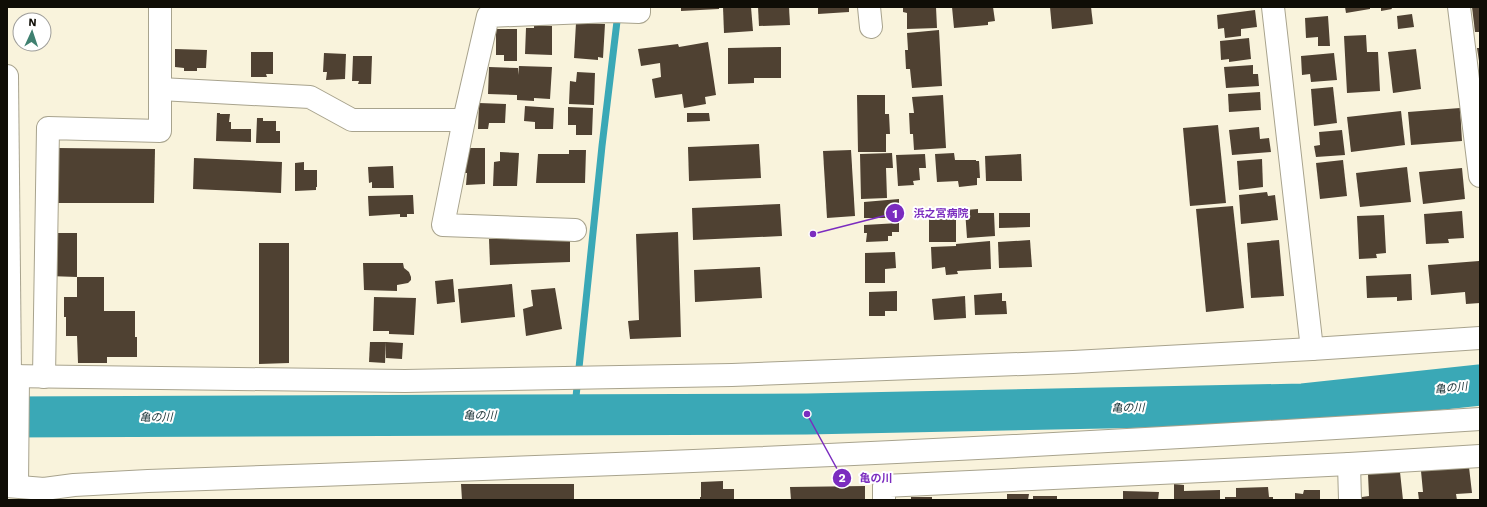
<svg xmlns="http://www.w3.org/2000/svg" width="1487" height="507" font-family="'Work Sans','Noto Sans JP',sans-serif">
<rect width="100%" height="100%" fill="#f9f3dc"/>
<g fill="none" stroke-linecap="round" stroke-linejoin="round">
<path stroke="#3aa8b6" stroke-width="7" d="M574,416L602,146L618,13"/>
<path stroke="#3aa8b6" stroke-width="41" d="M7,417L807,414L1303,404L1480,385"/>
</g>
<g fill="#4f4132">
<path d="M681,7H719V9L681,11Z"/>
<path d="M723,7H751L753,31L724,33Z"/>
<path d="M758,7H789L790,25L759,26Z"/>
<path d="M818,7H849V12L818,14Z"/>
<path d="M903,7H936L937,28L907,29V13L903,12Z"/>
<path d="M952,7H993L995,21L988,22V25L954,28Z"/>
<path d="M1050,7H1091L1093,24L1052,29Z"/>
<path d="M1345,7H1370V9L1346,13Z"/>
<path d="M1381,7H1391L1392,9L1381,11Z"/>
<path d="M1472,7H1480V32H1475Z"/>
<path d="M1255,10L1257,27L1241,29V36L1225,38L1224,28L1218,29L1217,15Z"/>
<path d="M1412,14L1414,27L1398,29L1397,16Z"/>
<path d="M1328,16L1330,46H1318V37L1306,38L1305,18Z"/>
<path d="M576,23L605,24L603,58L598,57V60L574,58Z"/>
<path d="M534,25L552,26V55L525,54L526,28H534Z"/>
<path d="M496,29H517V61H504V55H496Z"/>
<path d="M939,30L942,86L912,88L910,69H906L905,50H908L907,33Z"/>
<path d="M1366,35L1367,52H1378L1380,91L1347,93L1344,36Z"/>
<path d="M1249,38L1251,59L1229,62V59L1221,60L1220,41Z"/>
<path d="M708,42L716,95L705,97L706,104L684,108L682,94L655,98L652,79L661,77L660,63L641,66L638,49L678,44L679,47Z"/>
<path d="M781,47V78H754V83L728,84V48Z"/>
<path d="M1477,48H1480V61H1479Z"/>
<path d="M175,49L207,50L206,68H197V71H184V68L175,67Z"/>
<path d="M1416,49L1421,89L1393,93L1388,52Z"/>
<path d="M251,52H273V74H266L267,77H251Z"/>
<path d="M324,53L346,54L345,79L326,80L327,72H323Z"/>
<path d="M1334,53L1337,80L1311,82L1310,74L1302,75L1301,56Z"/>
<path d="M353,56H372L371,84H358L359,81H352Z"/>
<path d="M1253,65V74H1258L1259,86L1226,88L1224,67Z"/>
<path d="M519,66L552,67L550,99L534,98V101L517,100V95L488,94L489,67L518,68V75Z"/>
<path d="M577,72L595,73L594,105L569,104L570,81L576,82Z"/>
<path d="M1333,87L1337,123L1314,126L1311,89Z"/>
<path d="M1260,92L1261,110L1229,112L1228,94Z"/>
<path d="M857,95H885V114H889L890,134H886V152H858Z"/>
<path d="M943,95L946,148L914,150L913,134H910L909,113H914L912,97Z"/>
<path d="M479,103L506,104L505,123H489L488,129H478Z"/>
<path d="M525,106L554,108L553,129H535V122L524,121Z"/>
<path d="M568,107L593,108L592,135H576V125H568Z"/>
<path d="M1460,108L1462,141L1411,145L1408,112Z"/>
<path d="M1401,111L1405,145L1351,152L1347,117Z"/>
<path d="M217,113H220V114H230L229,122H231V129H251V142L216,141Z"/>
<path d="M687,113H709L710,121L687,122Z"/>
<path d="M257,118H263V121H276V131H280V143H256Z"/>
<path d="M1218,125L1226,203L1190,206L1183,128Z"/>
<path d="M1259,127L1260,139L1269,138L1271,152L1232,155L1229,130Z"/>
<path d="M1342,130L1345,155L1316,157L1314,146L1320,145L1319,132Z"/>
<path d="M759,144L761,178L689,181L688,147Z"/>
<path d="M57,148L155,149L154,203H57Z"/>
<path d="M468,148H485V184L466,185L467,173H460L462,158L468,157Z"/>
<path d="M569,150H586L585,183H536L538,154H569Z"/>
<path d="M851,150L855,216L827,218L823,151Z"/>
<path d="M500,152L519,153L517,186H493L494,162L500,161Z"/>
<path d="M892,153L893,168H886L887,198L861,199L860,154Z"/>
<path d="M954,153L955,160H976V161H979L980,178H977V185L959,187L958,181L937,182L935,154Z"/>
<path d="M925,154L926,168H919L920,180L913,181L914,185L898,186L896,155Z"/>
<path d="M1021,154L1022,181H986L985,156Z"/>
<path d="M194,158L282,162L281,193L193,189Z"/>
<path d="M1262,159L1263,187L1239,190L1237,161Z"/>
<path d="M1343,160L1347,196L1320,199L1316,163Z"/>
<path d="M304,162V170H317V187H316V190L295,191V163Z"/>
<path d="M393,166L394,188H372V182L369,183L368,167Z"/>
<path d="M1407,167L1411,202L1360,207L1356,173Z"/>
<path d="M1462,168L1465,199L1423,204L1419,172Z"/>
<path d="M1267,192L1268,196L1275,195L1278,220L1241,224L1239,195Z"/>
<path d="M413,195L414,214H407V217H400V214L369,216L368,196Z"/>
<path d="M899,199V211L891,212L892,218H864V202Z"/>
<path d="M780,204L782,236L693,240L692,208Z"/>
<path d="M1233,206L1244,308L1206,312L1196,209Z"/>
<path d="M978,209V213H994L995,236L967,238L965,210Z"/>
<path d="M937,211H956V242H929V218H937Z"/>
<path d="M1462,211L1464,238L1448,239L1449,243L1426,244L1424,214Z"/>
<path d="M999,213H1030V227L999,228Z"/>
<path d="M1384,215L1386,253L1376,254L1377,258L1359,259L1357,216Z"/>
<path d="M899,223V232H892V236H888V241L866,242L867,233H864V225Z"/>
<path d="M678,232L681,337L630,339L628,321L639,320L636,234Z"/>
<path d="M54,233H77V277L49,276Z"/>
<path d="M570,237V262L490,265L489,239Z"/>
<path d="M1030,240L1032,267L999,268L998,242Z"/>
<path d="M1279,240L1284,296L1251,298L1247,243Z"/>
<path d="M990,241L991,269L957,271L958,274L946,275L945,267L932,269L931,247L956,246V244Z"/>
<path d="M259,243H289V363L259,364Z"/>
<path d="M895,252L896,268L885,269V283H865V253Z"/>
<path d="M1479,261L1480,303L1466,304L1465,292L1431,295L1428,265Z"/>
<path d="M363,263H403L404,268L409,272L411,277V280L408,283L397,285V291L364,290Z"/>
<path d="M760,267L762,298L695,302L694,270Z"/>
<path d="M1411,274L1412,300L1397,301V297L1367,298L1366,276Z"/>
<path d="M77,277H104V311H135V337H137V357H107V363H78L77,336H66V317H64V297H77Z"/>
<path d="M453,279L455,302L437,304L435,281Z"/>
<path d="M512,284L515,317L461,323L458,289Z"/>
<path d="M555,288L562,329L526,336L523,309L533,306L531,290Z"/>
<path d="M897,291V311H885V316H869V292Z"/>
<path d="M1002,293V301H1006L1007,314L975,315L974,295Z"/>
<path d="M965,296L966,318L934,320L932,299Z"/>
<path d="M374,297L416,298L414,335L389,334V331H373Z"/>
<path d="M370,342H386L385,363L369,362Z"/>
<path d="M386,342L403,343L402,359L386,358Z"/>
<path d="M1469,467L1472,493L1456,494L1457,500H1419L1418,492H1423L1421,471Z"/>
<path d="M1400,472L1403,500H1362V497L1369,496L1368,474Z"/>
<path d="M723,481V489H734V500H700V497H701V482Z"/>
<path d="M461,484H574V500H462Z"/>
<path d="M1174,484L1184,485V491L1220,490V500H1174Z"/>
<path d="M865,486V500H791L790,487Z"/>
<path d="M1268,487L1269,497H1273V500H1225V497H1236V488Z"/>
<path d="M1304,490H1320V500H1295V493L1303,494Z"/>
<path d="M1123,491L1159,492L1158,500H1123Z"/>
<path d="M1007,494H1029L1028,500H1007Z"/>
<rect x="1033" y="496" width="24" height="4"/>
<rect x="911" y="497" width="21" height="3"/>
</g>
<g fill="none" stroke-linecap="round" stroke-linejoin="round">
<g stroke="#a8a38d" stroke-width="24">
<g id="street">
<path d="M869,7L871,27"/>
<path d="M1273,7L1312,349"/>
<path d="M1459,7L1480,176"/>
<path d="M7,76L10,376"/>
<path d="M160,89L310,97L352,120H464"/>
<path d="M575,230L443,225L464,120L488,16L612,11L639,12V7"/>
<path d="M7,376L405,381L732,375L1073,362L1312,349L1480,338"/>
<path d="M44,377L48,128L160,131V7"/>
<path d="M1349,464L1350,500"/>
<path d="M7,486L44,489L74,485L148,481C313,475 478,470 643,463C922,452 1201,437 1480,419"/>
<path d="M17,486L18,376"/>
<path d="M884,500V486L1349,464L1480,456"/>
</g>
</g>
<use href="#street" stroke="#fff" stroke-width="22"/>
</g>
<g text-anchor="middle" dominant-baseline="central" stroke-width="4" stroke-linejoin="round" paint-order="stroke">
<g font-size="11" font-style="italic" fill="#20383c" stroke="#fff">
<text transform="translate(1451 388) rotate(-6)">亀の川</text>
<text transform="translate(1128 408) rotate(-1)">亀の川</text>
<text x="480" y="415">亀の川</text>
<text x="156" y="417">亀の川</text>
</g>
</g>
<path fill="none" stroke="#7b2cbf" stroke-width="1.5" d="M813 234L895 213M807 414L842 478"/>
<g fill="#7b2cbf" stroke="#fff" stroke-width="1.5">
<circle cx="813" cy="234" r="4"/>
<circle cx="807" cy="414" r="4"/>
<circle cx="895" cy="213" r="10"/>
<circle cx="842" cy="478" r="10"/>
</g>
<g font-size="12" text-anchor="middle" font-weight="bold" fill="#fff">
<text x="895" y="218">1</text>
<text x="842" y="482">2</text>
</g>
<g font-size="11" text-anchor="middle" font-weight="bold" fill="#7b2cbf" stroke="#fff" stroke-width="4" stroke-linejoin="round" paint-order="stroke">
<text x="941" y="217">浜之宮病院</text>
<text x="876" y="482">亀の川</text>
</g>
<rect width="1487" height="507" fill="none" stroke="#0f0d06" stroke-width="16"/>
<g transform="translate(32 32) rotate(3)"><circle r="19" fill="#ffffff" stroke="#9f9e9b"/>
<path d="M0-3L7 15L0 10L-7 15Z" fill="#3f8070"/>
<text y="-6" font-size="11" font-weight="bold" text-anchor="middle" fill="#0f0d06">N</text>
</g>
</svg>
